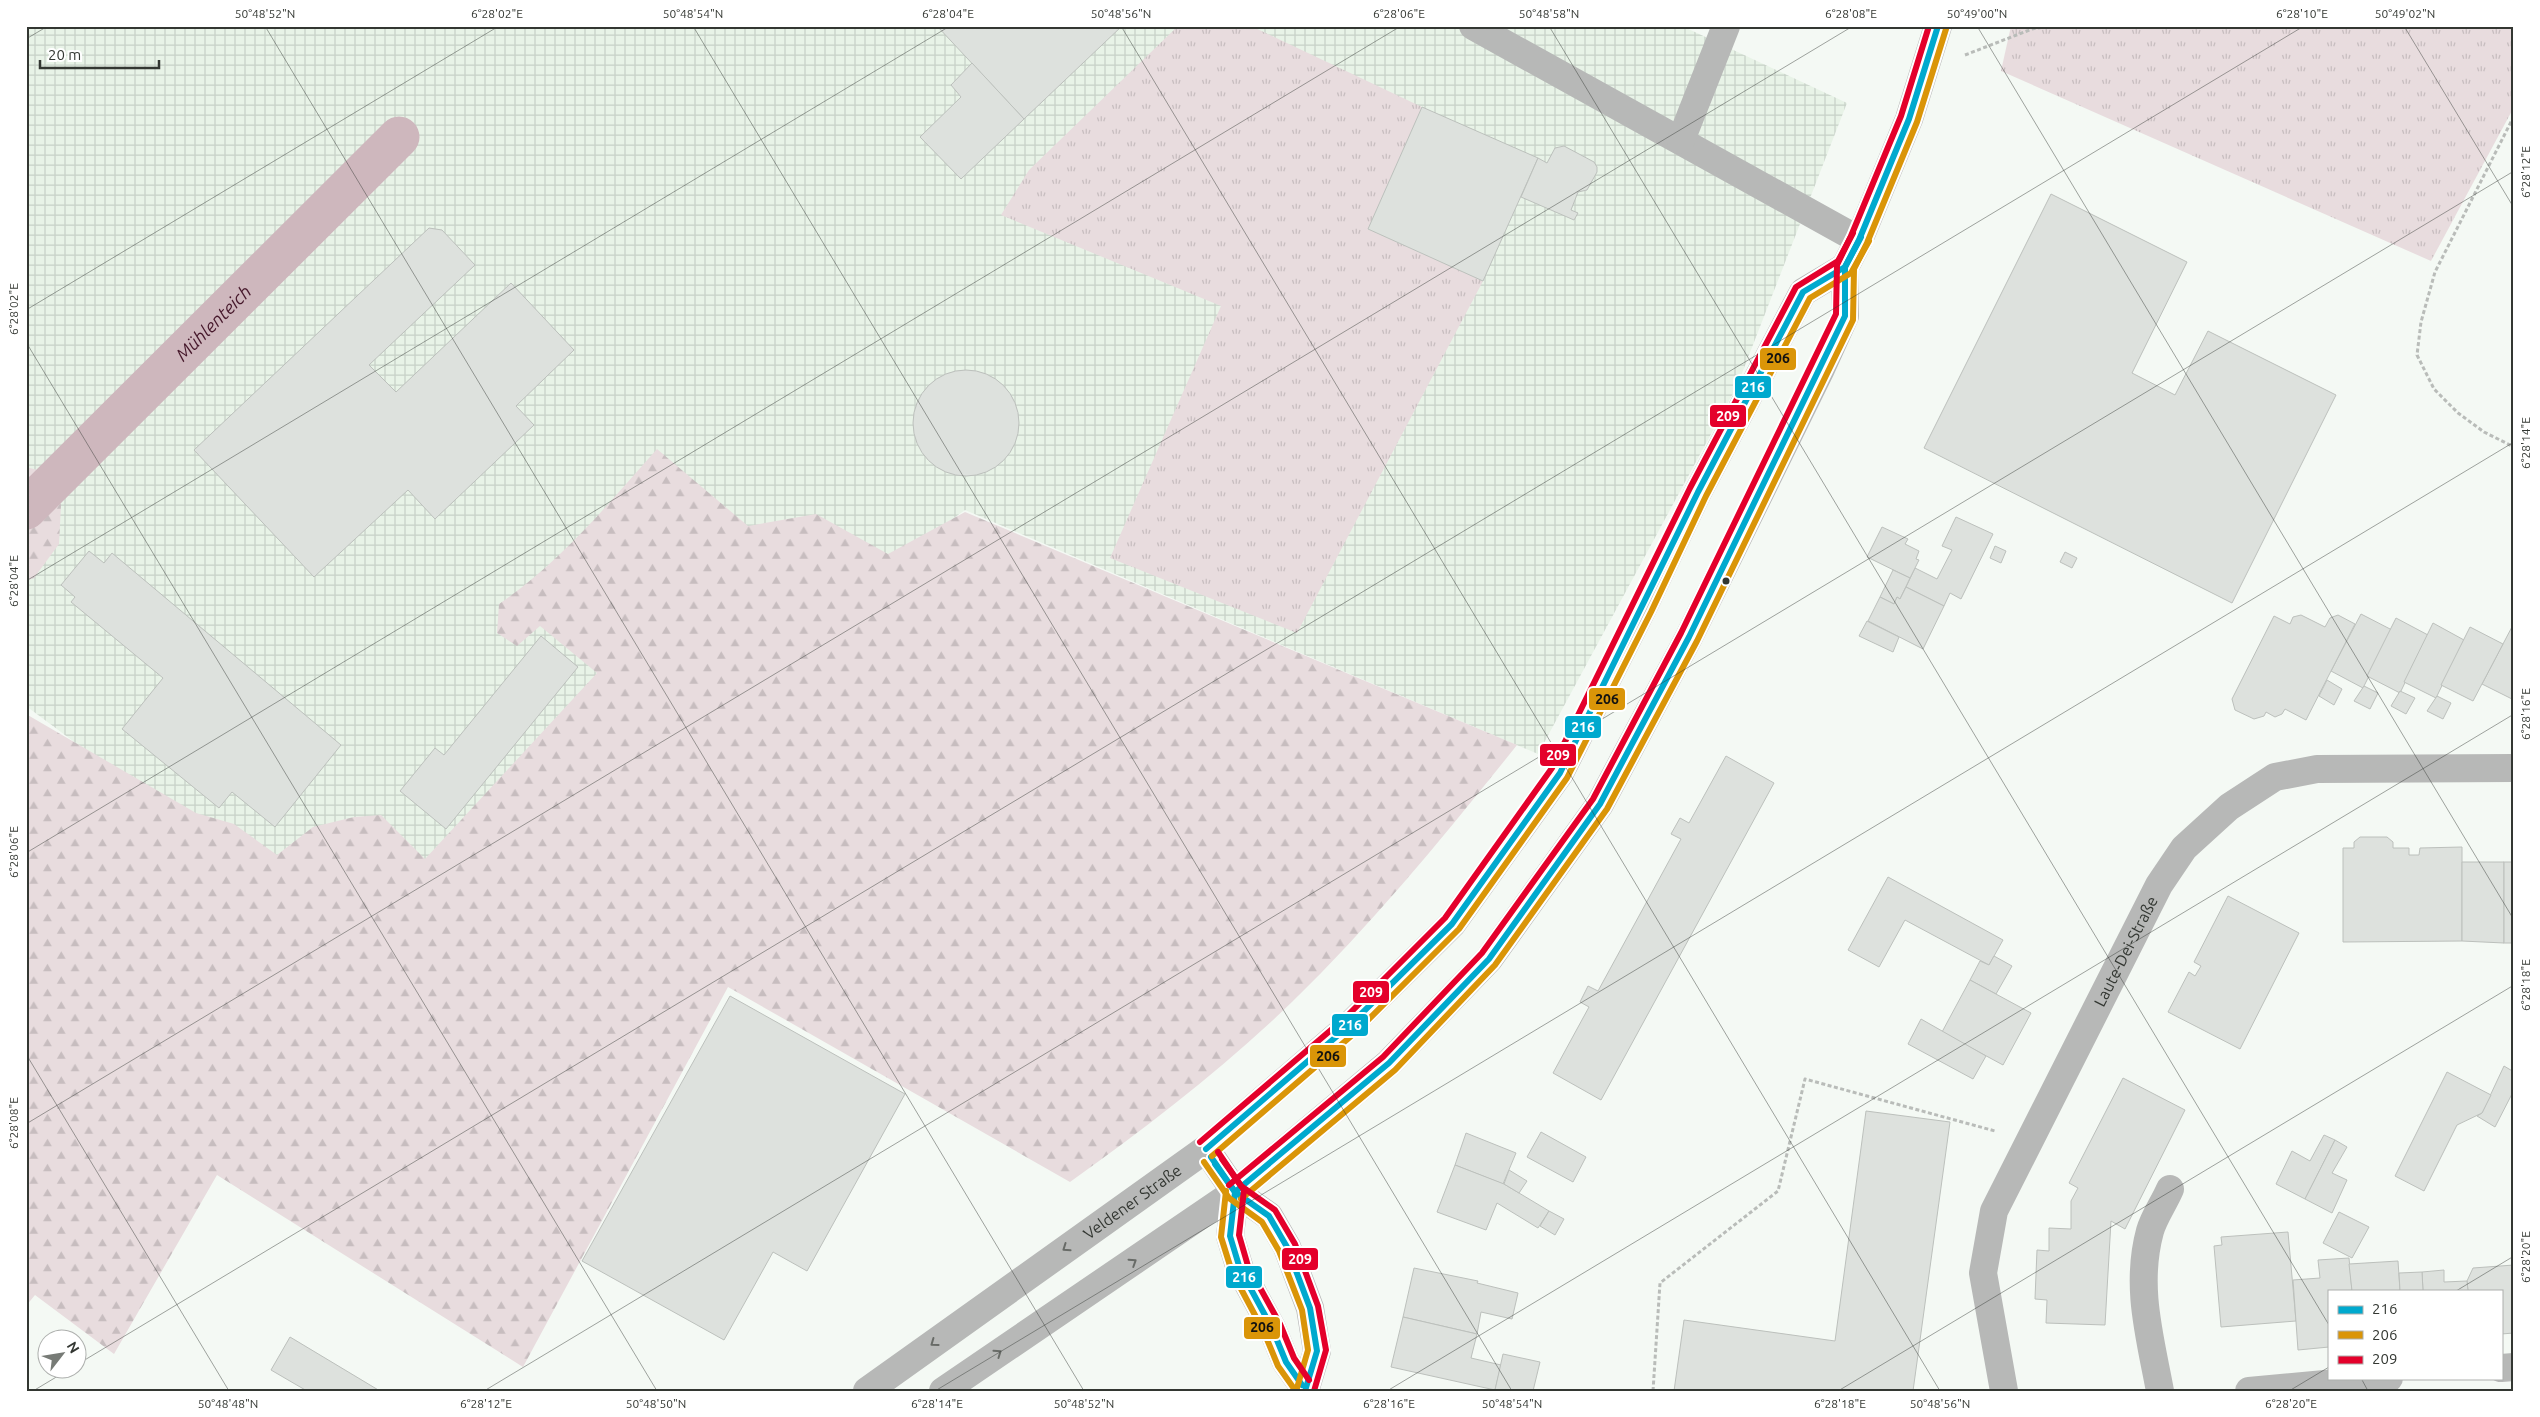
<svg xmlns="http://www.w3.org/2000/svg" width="2540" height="1417" font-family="Ubuntu,sans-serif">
<defs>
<pattern id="industrial-grid" width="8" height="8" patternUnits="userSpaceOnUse" patternTransform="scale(1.25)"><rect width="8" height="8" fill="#e8f3e7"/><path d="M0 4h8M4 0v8" fill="none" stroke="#c7d1c7"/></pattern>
<pattern id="grass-tufts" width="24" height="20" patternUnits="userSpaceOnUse" patternTransform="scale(1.25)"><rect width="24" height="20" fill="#e8dcde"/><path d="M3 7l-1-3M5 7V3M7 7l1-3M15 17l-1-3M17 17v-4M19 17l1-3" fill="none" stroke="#c7bdbf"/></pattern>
<pattern id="forest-firs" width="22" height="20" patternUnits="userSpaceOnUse" patternTransform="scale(1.25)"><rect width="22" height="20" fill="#e8dcde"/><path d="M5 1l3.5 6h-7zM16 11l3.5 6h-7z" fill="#c7bdbf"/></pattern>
</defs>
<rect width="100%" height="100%" fill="#f4f9f4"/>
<path fill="url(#industrial-grid)" d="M26,26H1682L1847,103L1737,386L1538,754L965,510L355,951L26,706Z"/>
<g fill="url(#grass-tufts)">
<path d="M1178,26H1251L1422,107L1368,229L1483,281L1297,633L1110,558L1221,306L1001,215L1029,170Z"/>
<path d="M2011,26H2514V107L2431,261L2001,71Z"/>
</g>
<g fill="url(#forest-firs)">
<path d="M657,449L748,526L816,514L888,554L965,512L1517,745C1446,834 1374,922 1293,1001C1225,1067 1147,1127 1070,1182L728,987L523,1367L217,1175L114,1354L35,1295L26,1306V714L196,813L234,824L277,855L313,827L354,817L381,815L425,859L597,673L540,626L517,646L497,633L499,604C561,562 608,504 657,449Z"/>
<path d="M26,467L45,472L61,505L59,544L34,578L26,581Z"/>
</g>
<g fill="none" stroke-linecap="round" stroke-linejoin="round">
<path stroke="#ceb7bd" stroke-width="41" id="s1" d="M26,509L399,137"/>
</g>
<g fill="#dde1dd" stroke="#bcc0bc">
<path d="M937,26H1122L1024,119Z"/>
<path d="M972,63L1024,119L961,179L920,137L961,97L951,85Z"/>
<path d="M1422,107L1538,158L1483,281L1368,229Z"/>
<path d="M1564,146L1594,162L1597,167V172L1587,190L1578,192L1571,210L1578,213L1574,220L1521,197L1538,158L1547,163L1555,148Z"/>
<path d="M2051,194L2187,262L2132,373L2175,395L2208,331L2336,395L2232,603L1924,448Z"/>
<path d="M429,228L442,230L475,265L369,365L396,392L511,283L574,350L516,406L534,425L435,519L408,490L314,577L194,450Z"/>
<circle cx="966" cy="423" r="53"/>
<path d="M1956,517L1993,534L1961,599L1950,593L1944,606L1906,587L1915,568L1937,579L1952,550L1942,546Z"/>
<path d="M1882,527L1908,539L1905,544L1919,551L1916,559L1919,560L1910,578L1867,557Z"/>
<path d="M1995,546L2006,551L2001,563L1990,558Z"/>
<path d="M89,551L104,563L112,553L341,745L275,827L232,792L219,808L122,729L163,678L71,602L75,597L61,585Z"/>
<path d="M2065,552L2077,558L2072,568L2060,562Z"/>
<path d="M1893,570L1910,578L1900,599L1897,597L1894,604L1880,597Z"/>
<path d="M1906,587L1944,606L1923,649L1868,621L1880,597L1894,604L1897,597L1900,599Z"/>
<path d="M2361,614L2392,630L2363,688L2331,671Z"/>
<path d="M2301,615L2325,627L2330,618L2338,615L2355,624L2306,720L2285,709L2282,714L2275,717L2266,712L2264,716L2254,719L2235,710L2232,699L2274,616L2290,624L2293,617Z"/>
<path d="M2396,618L2428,635L2400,693L2367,676Z"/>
<path d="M1867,621L1899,637L1893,652L1859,636Z"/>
<path d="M2433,623L2464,640L2436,698L2404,682Z"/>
<path d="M2514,623V700L2482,684Z"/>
<path d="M2470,627L2503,644L2473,701L2441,685Z"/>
<path d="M541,636L578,667L446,829L400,791L435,748L444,755Z"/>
<path d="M2327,680L2342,689L2334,705L2319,696Z"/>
<path d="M2364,686L2378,693L2370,709L2354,701Z"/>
<path d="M2400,691L2415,698L2406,714L2391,706Z"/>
<path d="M2437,696L2451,703L2443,719L2427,711Z"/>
<path d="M1726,756L1774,783L1601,1100L1553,1073L1589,1007L1580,1002L1588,986L1598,991L1681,839L1671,834L1680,818L1689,823Z"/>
<path d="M2360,837H2387L2393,842V848H2409V855H2419L2420,848L2462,847V941L2343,942V848H2354V842Z"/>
<path d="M2462,862H2504V943L2462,941Z"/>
<rect x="2504" y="862" width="10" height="81"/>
<path d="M1888,877L2003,940L1989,965L1905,920L1879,967L1848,950Z"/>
<path d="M2228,896L2299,933L2240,1049L2168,1012L2189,972L2195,976L2201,966L2194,962Z"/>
<path d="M1994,956L2012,966L1996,994L1970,980L1980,961L1989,965Z"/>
<path d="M1970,980L2031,1013L2003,1065L1942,1032Z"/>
<path d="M730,996L905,1094L807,1271L773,1252L724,1340L582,1261Z"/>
<path d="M1921,1019L1986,1056L1973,1079L1908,1044Z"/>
<path d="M2504,1066L2514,1072V1090L2495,1127L2477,1116L2482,1113Z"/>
<path d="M2447,1072L2491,1095L2482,1113L2457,1125L2424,1191L2395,1176Z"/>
<path d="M2123,1078L2185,1110L2125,1229L2111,1221L2105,1325L2046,1323L2047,1300L2035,1299L2037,1250L2049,1251V1228L2071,1229V1201L2078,1188L2069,1183Z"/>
<path d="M1866,1111L1950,1122L1913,1391H1674L1684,1320L1835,1341Z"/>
<path d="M1541,1132L1586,1157L1573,1182L1527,1157Z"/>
<path d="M1466,1133L1516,1153L1503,1184L1455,1165Z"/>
<path d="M2324,1135L2335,1140L2305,1199L2276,1184L2292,1151L2310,1161Z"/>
<path d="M2335,1140L2347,1147L2332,1173L2347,1180L2332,1213L2305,1199Z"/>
<path d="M1455,1165L1504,1184L1549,1211L1538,1228L1497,1203L1486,1230L1437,1212Z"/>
<path d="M1509,1170L1527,1181L1519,1193L1504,1184Z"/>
<path d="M1549,1211L1564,1219L1555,1235L1540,1226Z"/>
<path d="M2339,1212L2369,1227L2352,1258L2323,1243Z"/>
<path d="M2288,1232L2296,1321L2221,1327L2214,1246L2222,1245L2221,1237Z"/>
<path d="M2349,1258L2352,1291H2329V1347L2298,1350L2293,1280L2320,1278L2318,1260Z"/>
<path d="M2398,1261L2400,1291H2352L2349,1264Z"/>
<path d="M2514,1265V1333L2501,1334V1291H2468L2467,1281L2473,1268Z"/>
<path d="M1414,1268L1478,1281L1477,1283L1518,1293L1512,1319L1481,1312L1477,1334L1403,1317Z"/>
<path d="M2444,1270V1282L2467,1281L2468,1291H2423L2422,1272Z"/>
<path d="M2422,1272L2423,1291H2400L2399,1273Z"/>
<path d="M1403,1317L1477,1334L1471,1358L1501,1365L1495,1390L1391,1367Z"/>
<path d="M290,1337L380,1391H307L271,1370Z"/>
<path d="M1503,1354L1540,1362L1533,1391L1495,1390Z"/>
</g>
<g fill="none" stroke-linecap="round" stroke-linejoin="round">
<g stroke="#b9bcb9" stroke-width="3" stroke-dasharray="4 2.5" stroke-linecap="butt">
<path d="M1965,55L2032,29L2049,26"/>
<path d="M2514,116L2435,272L2421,322L2417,355L2434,389L2458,413L2484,432L2514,447"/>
<path d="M1653,1391L1660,1283L1778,1191L1805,1079L1995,1131"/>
</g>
<g stroke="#b7b8b7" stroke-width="28">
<path d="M1473,26L1859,240"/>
<path d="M1681,140L1726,26"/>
<path d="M1206,1149L1235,1192L1269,1216L1287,1247L1310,1308L1317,1351L1305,1391"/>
<path d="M1235,1192L1230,1236L1240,1269L1272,1328L1286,1362L1305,1389"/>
<path d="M2501,1368L2514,1367"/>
<path id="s2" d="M867,1391L1206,1149L1351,1024L1452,924L1560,773L1643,608L1698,492L1803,292L1845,267"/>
<path d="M943,1391L1235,1192L1389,1063L1489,959L1600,804L1689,637L1821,369L1845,316V267L1859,240L1909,119L1938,26"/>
<path id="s3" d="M2004,1391L1983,1273L1994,1211L2159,885L2184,848L2229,807L2275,777L2317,769L2514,768"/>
<path d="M2160,1391C2150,1337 2135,1286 2150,1231C2154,1217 2164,1203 2170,1189"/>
<path d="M2249,1391L2389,1378"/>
</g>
<g stroke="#fff" stroke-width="10">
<g id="bus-1">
<path d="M1206,1149L1351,1024L1452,924L1560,773L1698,492L1803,292L1845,267L1861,237"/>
<path d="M1211,1157L1235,1192L1269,1216L1287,1247L1310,1308L1317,1351L1305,1391"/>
<path d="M1215,1164L1235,1192L1230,1236L1240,1269L1272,1328L1286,1362L1302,1385"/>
<path d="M1235,1192L1389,1063L1489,959L1600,804L1689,637L1845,316V267L1859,240L1909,119L1938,26"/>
</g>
</g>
<g stroke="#fff" stroke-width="10">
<g id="bus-2">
<path d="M1212,1156L1357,1031L1459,929L1567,778L1651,612L1706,496L1810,298L1851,273L1869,241"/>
<path d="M1204,1162L1229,1198L1262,1222L1279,1251L1302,1310L1308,1350L1297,1388"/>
<path d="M1226,1191L1221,1237L1232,1272L1264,1332L1278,1366L1295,1390"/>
<path d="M1241,1199L1395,1070L1495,965L1607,809L1697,641L1853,320L1854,269L1867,243L1917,122L1946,29"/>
</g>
</g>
<g stroke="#fff" stroke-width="10">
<g id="bus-3">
<path d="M1200,1142L1345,1018L1445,918L1552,768L1690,488L1796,287L1838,261L1853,233"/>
<path d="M1218,1152L1241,1186L1275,1210L1295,1244L1318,1306L1326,1350L1314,1391"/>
<path d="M1222,1159L1244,1190L1239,1235L1248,1266L1280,1324L1294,1358L1309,1380"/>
<path d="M1229,1185L1383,1057L1482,953L1593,799L1681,633L1836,314L1837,265L1851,236L1901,116L1929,26"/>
</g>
</g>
<use href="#bus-1" stroke="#00a9ce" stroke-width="6"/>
<use href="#bus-2" stroke="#da9508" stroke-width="6"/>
<use href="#bus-3" stroke="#e4002b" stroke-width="6"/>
</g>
<defs><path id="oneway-chevron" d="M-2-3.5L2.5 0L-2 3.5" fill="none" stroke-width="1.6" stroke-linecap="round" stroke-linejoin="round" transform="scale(1.25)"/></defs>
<g stroke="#686b67">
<use href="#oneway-chevron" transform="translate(1066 1248) rotate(145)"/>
<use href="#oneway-chevron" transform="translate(1133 1262) rotate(-33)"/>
<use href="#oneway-chevron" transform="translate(934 1343) rotate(144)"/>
<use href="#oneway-chevron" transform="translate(998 1353) rotate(-35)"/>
</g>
<path fill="none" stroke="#333732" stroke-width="1" stroke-opacity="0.45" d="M265,26L1084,1391M693,26L1512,1391M1121,26L1940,1391M1549,26L2329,1325M1977,26L2514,920M2404,26L2514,208M26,39L48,26M26,310L499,26M26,342L657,1391M26,581L950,26M26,853L1401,26M26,1054L229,1391M26,1124L1853,26M2456,1291L2514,1256M78,1364L2304,26M2361,1378L2368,1391M33,1391L68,1370M484,1391L2514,171M935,1391L2514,442M1387,1391L2514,714M1838,1391L2514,985M2289,1391L2329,1367"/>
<circle fill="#333732" stroke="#fff" stroke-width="2" cx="1726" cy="581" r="4.5"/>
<g text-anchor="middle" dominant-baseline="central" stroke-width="5" stroke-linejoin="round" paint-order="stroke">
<g font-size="16" fill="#333732" stroke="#fff">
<text stroke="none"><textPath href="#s3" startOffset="474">Laute-Dei-Straße</textPath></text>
<text stroke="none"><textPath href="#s2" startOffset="326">Veldener Straße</textPath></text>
</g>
<g font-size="18" font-style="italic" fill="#46182b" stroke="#fff">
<text stroke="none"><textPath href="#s1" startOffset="264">Mühlenteich</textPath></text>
</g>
</g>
<g stroke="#fff" stroke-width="2">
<rect x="1759" y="347" width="38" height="24" rx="5" fill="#da9508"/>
<rect x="1734" y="375" width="38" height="24" rx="5" fill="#00a9ce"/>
<rect x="1709" y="404" width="38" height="24" rx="5" fill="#e4002b"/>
<rect x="1588" y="687" width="38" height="24" rx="5" fill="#da9508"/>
<rect x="1564" y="715" width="38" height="24" rx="5" fill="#00a9ce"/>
<rect x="1539" y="743" width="38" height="24" rx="5" fill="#e4002b"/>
<rect x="1352" y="980" width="38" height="24" rx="5" fill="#e4002b"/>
<rect x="1331" y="1013" width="38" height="24" rx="5" fill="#00a9ce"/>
<rect x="1309" y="1044" width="38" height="24" rx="5" fill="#da9508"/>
<rect x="1281" y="1247" width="38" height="24" rx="5" fill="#e4002b"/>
<rect x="1225" y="1265" width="38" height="24" rx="5" fill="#00a9ce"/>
<rect x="1243" y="1316" width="38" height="24" rx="5" fill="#da9508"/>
</g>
<g font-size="14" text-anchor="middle" font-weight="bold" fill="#fff">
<text x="1753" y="392">216</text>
<text x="1728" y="421">209</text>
<text x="1583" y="732">216</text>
<text x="1558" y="760">209</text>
<text x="1371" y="997">209</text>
<text x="1350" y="1030">216</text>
<text x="1300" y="1264">209</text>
<text x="1244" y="1282">216</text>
</g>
<g font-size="14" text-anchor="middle" font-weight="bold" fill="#111">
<text x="1778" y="363">206</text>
<text x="1607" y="704">206</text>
<text x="1328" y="1061">206</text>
<text x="1262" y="1332">206</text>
</g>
<rect width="2540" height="1417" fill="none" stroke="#ffffff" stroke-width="55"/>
<rect x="2328" y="1290" width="175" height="90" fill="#ffffff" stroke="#adafad"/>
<rect x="2338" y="1306" width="25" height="8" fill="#00a9ce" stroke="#adafad"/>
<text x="2372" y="1314" font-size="15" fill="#333732">216</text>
<rect x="2338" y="1331" width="25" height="8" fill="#da9508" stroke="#adafad"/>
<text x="2372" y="1340" font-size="15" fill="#333732">206</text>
<rect x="2338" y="1356" width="25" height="8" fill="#e4002b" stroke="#adafad"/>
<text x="2372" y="1364" font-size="15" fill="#333732">209</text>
<g transform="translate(62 1354) rotate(59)"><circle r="24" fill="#ffffff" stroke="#adafad"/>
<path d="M0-4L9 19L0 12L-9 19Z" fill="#777b76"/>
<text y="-8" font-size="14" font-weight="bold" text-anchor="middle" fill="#333732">N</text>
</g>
<path d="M40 60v8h119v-8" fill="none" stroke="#333732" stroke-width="2.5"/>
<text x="48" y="60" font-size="15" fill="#333732" stroke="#ffffff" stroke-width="4" paint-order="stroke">20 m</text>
<rect x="28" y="28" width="2484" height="1362" fill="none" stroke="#333732" stroke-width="2"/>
<g font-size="12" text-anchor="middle" fill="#333732">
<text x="265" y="18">50°48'52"N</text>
<text x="497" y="18">6°28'02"E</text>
<text x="693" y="18">50°48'54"N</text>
<text x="948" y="18">6°28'04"E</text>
<text x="1121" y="18">50°48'56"N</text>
<text x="1399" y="18">6°28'06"E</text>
<text x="1549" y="18">50°48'58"N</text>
<text x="1851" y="18">6°28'08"E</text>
<text x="1977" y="18">50°49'00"N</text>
<text x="2302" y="18">6°28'10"E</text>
<text x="2405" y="18">50°49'02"N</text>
<text transform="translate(2526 172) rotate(-90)" y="4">6°28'12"E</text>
<text transform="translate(14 309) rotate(-90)" y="4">6°28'02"E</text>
<text transform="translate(2526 443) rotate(-90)" y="4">6°28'14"E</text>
<text transform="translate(14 581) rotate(-90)" y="4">6°28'04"E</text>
<text transform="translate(2526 714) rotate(-90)" y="4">6°28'16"E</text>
<text transform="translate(14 852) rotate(-90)" y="4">6°28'06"E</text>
<text transform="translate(2526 985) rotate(-90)" y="4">6°28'18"E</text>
<text transform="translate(14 1123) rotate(-90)" y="4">6°28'08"E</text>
<text transform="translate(2526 1257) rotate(-90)" y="4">6°28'20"E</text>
<text x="228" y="1408">50°48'48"N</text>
<text x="486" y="1408">6°28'12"E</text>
<text x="656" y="1408">50°48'50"N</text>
<text x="937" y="1408">6°28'14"E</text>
<text x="1084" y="1408">50°48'52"N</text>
<text x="1389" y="1408">6°28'16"E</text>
<text x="1512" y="1408">50°48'54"N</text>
<text x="1840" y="1408">6°28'18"E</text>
<text x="1940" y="1408">50°48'56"N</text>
<text x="2291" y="1408">6°28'20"E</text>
</g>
</svg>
